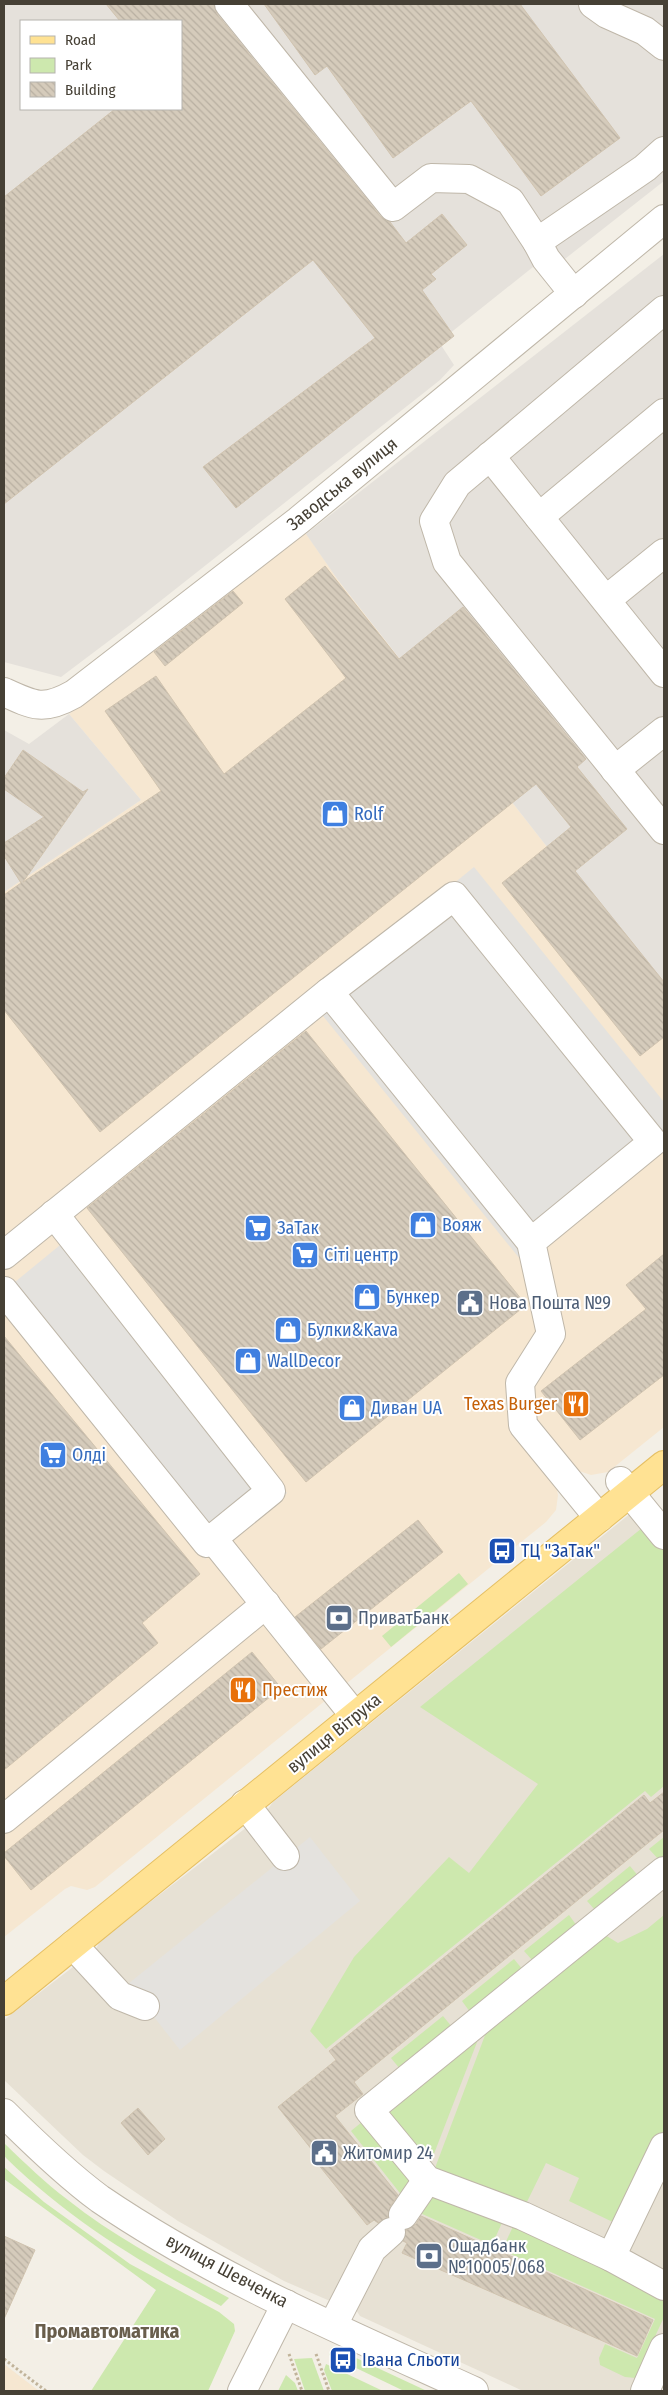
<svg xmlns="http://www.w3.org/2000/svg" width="668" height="2395" font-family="'Fira Sans Condensed',sans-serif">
<defs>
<pattern id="building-back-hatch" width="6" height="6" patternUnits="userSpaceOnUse" patternTransform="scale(1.25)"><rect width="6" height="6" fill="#d5cbbb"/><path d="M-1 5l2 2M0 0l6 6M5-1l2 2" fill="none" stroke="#b8afa1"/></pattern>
</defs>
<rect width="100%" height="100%" fill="#f3efe6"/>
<path fill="#e7e1d4" d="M631,1513L664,1545V2363L652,2391H523L360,2316L356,2310L334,2299L330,2301L284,2281L178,2221L104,2171L83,2155L4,2080V2020L73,1967H79L152,2015L128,1984L95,1951L100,1941L265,1813L273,1802Z"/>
<g fill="#f6e7d1">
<path d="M303,529L338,580L591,903L664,992V1427L608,1472L591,1475L576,1470L556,1486L558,1495L556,1510L546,1522L95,1887L87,1890L71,1886L65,1889L4,1937V892L141,800L69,714Z"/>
<path d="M4,2364L39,2391H4Z"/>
</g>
<g fill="#e5e1db" fill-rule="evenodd">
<path d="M4,4H664V181L561,262L548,255L439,342L454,365L440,380L130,625L61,677L4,662ZM21,21H181V109H21Z"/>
<path d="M664,254V992L591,903L338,580L306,534Z"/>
<path d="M69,714L141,800L4,892V730L29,744Z"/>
</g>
<g fill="#cde8ae">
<path d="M647,1524L664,1545V1786L651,1797L645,1791L326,2049L310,2031L354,1957L449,1857L469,1873L538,1784L420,1707Z"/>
<path d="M459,1573L468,1584L391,1647L382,1636Z"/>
<path d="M664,1837V1856L659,1860L649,1849Z"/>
<path d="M630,1866L639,1877L596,1911L587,1901Z"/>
<path d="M569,1915L577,1926L533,1961L524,1951Z"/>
<path d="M664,1915V2133L619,2225L569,2201L579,2178L546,2163L523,2210L432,2176L487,2030L605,1935L618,1943L647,1929Z"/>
<path d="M514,1959L523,1970L470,2012L462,2001Z"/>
<path d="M443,2016L452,2027L400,2069L391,2058Z"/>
<path d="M479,2037L427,2172L383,2118Z"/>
<path d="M368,2117L420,2182L403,2197L351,2131Z"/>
<path d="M5,2144C25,2163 45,2183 68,2200C117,2239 174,2268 229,2298L221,2306C140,2262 72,2222 6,2158L4,2155Z"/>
<path d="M4,2167L44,2202L130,2264L219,2312L234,2324L235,2331L208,2391H91L156,2290L4,2179Z"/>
<path d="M430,2187L505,2216L492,2245L420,2213Z"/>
<path d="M516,2220L664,2292V2317L636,2378L625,2377L600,2365L599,2358L605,2344L637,2358L655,2319L502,2250Z"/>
<path d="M332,2347L339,2350L427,2391H404L329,2355Z"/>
<path d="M312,2358L324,2391H305L294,2359Z"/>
<path d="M326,2364L383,2391H332L324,2370Z"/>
<path d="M286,2375L295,2383L298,2391H278Z"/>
</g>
<g fill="#e4e2de">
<path d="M474,867L664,1102V1142L520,1259L310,1000Z"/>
<path d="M76,1232L287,1493L205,1559L4,1310V1291Z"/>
<path d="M310,1837L360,1901L180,2050L128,1984Z"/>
</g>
<g fill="url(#building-back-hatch)" stroke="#d0c3af">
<path d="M106,4H214L217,14L381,217L390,222L406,243L442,214L467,245L431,274L436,279L422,290L454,336L236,508L203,467L375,338L313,260L4,504V197L115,109H181V21H120Z"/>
<path d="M264,4H520L620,138L541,196L471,101L393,158L327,66L315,75Z"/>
<path d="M325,566L399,659L463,607L586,759L577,767L627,829L575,871L664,982V1037L640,1056L502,883L571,827L536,784L100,1132L4,1010V895L21,883L4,856V843L44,817L4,789V778L23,750L83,792L88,789L23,882L161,791L105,711L156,676L224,774L346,678L285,599Z"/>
<path d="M233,591L243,603L165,666L154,652Z"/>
<path d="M306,1031L526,1305L306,1482L87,1208Z"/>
<path d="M664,1254V1375L580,1440L541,1391L646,1309L626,1285Z"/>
<path d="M4,1336L200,1574L142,1623L158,1643L4,1770Z"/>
<path d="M418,1520L443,1552L321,1649L295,1617Z"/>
<path d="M252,1652L281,1688L31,1890L4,1856V1853Z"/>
<path d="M664,1792V1830L354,2082L363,2094L335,2116L398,2195L390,2207L388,2217L378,2223L374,2220L367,2225L313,2158L316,2155L278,2107L336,2060L329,2051L644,1795L650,1803Z"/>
<path d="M138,2108L165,2139L148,2155L121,2123Z"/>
<path d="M421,2216L653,2320L637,2356L402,2253L407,2243L403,2241L406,2230L416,2224Z"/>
<path d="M4,2236L35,2250L4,2319Z"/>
</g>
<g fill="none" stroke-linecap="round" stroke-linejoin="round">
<g stroke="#bfb7a9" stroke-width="30">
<g id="minor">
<path d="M229,4L393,207L431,178L469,179L510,201L537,242"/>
<path d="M593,4L607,14L645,31L664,46"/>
<path d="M574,294L546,259L537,242L645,168L664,151"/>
<path d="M664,310L457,484L434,521L447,562L664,830"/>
<path d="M490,456L664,673"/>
<path d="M539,517L664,413"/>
<path d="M606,600L664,553"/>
<path d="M4,692C34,706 44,711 74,694L298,521L664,219"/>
<path d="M615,770L664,731"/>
<path d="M531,1242L653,1142L454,896L329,992L531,1242L551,1334L520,1383L523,1425L599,1518"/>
<path d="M4,1255L329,992"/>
<path d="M4,1291L207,1543L271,1491L54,1214"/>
<path d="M620,1481L664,1535"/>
<path d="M213,1539L355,1716"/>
<path d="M245,1804L285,1856"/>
<path d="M4,1819L266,1604"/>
<path d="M664,1871L369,2110L427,2180L523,2216L611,2257L664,2286"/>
<path d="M73,1945L120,1996L145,2006"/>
<path d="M4,2113C34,2143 66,2174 100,2199C216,2278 347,2333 474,2391"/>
<path d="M403,2215L427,2180"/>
<path d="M611,2257L664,2147"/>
<path d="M333,2325L372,2249L391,2232"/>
<path d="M242,2391L286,2304"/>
<path d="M645,2391L664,2348"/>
</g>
</g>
<g stroke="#e5bf63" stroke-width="30">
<path id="major" d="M4,2001L664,1465"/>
</g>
<g stroke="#c1b39a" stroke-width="3" stroke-dasharray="2.5 2.5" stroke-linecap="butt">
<path d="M289,2354L302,2391"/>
<path d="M316,2354L329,2391"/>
<path d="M4,2359L46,2391"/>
</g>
<use href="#minor" stroke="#fff" stroke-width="28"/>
<use href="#major" stroke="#ffe293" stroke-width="28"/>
</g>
<defs>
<g id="shop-square" transform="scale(1.4375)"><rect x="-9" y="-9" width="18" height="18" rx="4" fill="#3f7fe0" stroke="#fff"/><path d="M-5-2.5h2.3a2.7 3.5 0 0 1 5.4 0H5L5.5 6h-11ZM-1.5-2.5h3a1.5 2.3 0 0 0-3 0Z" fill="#fff"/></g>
<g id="supermarket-square" transform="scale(1.4375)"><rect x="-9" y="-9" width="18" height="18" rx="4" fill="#3f7fe0" stroke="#fff"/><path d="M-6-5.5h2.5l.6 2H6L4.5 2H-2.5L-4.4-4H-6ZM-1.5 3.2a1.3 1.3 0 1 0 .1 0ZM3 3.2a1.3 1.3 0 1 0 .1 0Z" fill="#fff"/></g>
<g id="civic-square" transform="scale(1.4375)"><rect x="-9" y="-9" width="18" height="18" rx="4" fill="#5c6f8a" stroke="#fff"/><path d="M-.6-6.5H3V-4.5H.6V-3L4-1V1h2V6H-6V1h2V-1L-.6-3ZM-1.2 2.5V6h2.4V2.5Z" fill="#fff"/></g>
<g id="restaurant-square" transform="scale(1.4375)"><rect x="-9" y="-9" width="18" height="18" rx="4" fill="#e8710a" stroke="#fff"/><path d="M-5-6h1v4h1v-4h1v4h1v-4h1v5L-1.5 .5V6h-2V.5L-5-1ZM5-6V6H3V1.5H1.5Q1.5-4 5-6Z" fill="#fff"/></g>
<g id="bus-square" transform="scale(1.4375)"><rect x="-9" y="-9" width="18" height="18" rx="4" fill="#1a4fb4" stroke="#fff"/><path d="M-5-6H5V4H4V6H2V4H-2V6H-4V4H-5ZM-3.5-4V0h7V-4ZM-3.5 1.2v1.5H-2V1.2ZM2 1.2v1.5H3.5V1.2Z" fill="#fff"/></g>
<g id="bank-square" transform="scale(1.4375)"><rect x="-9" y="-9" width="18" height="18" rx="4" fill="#5c6f8a" stroke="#fff"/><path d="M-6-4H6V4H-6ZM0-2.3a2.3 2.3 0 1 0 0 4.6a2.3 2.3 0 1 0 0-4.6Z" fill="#fff"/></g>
</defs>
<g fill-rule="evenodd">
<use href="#shop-square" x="335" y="814"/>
<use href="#shop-square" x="423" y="1225"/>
<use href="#supermarket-square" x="258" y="1228"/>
<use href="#supermarket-square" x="305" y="1255"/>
<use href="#shop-square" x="367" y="1297"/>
<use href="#civic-square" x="470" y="1303"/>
<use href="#shop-square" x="288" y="1330"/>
<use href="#shop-square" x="248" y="1361"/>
<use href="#restaurant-square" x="576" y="1404"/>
<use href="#shop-square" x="352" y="1408"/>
<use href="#supermarket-square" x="53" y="1455"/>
<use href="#bus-square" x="502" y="1551"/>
<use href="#bank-square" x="339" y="1618"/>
<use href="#restaurant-square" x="243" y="1690"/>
<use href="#civic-square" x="324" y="2153"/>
<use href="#bank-square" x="429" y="2256"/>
<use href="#bus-square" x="343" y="2360"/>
</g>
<g text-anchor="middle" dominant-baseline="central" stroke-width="4" stroke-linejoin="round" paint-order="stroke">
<g font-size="18" fill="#464035" stroke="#fff">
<text transform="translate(342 484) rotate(-39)">Заводська вулиця</text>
<text transform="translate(334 1733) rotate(-39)">вулиця Вітрука</text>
<text transform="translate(227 2271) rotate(28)">вулиця Шевченка</text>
</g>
<g font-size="18" fill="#366cbe" stroke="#fff" text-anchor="start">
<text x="354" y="814">Rolf</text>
<text x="442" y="1225">Вояж</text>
<text x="277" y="1228">ЗаТак</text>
<text x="324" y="1255">Сіті центр</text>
<text x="386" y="1297">Бункер</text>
<text x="307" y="1330">Булки&amp;Kava</text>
<text x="267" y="1361">WallDecor</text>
<text x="371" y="1408">Диван UA</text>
<text x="72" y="1455">Олді</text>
</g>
<g font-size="18" fill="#4e5e75" stroke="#fff" text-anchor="start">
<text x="489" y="1303">Нова Пошта №9</text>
<text x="358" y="1618">ПриватБанк</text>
<text x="343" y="2153">Житомир 24</text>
<text x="448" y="2246">Ощадбанк<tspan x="448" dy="21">№10005/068</tspan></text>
</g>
<g font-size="18" fill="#c56008" stroke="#fff" text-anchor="end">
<text x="557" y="1404">Texas Burger</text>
<text x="262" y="1690" text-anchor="start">Престиж</text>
</g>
<g font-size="18" fill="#164399" stroke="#fff" text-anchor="start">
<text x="521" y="1551">ТЦ "ЗаТак"</text>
<text x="362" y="2360">Івана Сльоти</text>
</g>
<g font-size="20" font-weight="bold" fill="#695e4c" stroke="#fff">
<text x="107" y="2331">Промавтоматика</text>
</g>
</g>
<rect width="668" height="2395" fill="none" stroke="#464035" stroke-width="10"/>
<rect x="20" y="20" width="162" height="90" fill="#ffffff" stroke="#b5b3ae"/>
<rect x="30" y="36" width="25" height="8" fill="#ffe293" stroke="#b5b3ae"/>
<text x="65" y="45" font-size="15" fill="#464035">Road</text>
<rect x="30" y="58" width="25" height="15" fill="#cde8ae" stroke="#b5b3ae"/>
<text x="65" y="70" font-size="15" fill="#464035">Park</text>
<rect x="30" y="82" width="25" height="15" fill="url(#building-back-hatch)" stroke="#b5b3ae"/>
<text x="65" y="95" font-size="15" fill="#464035">Building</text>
</svg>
